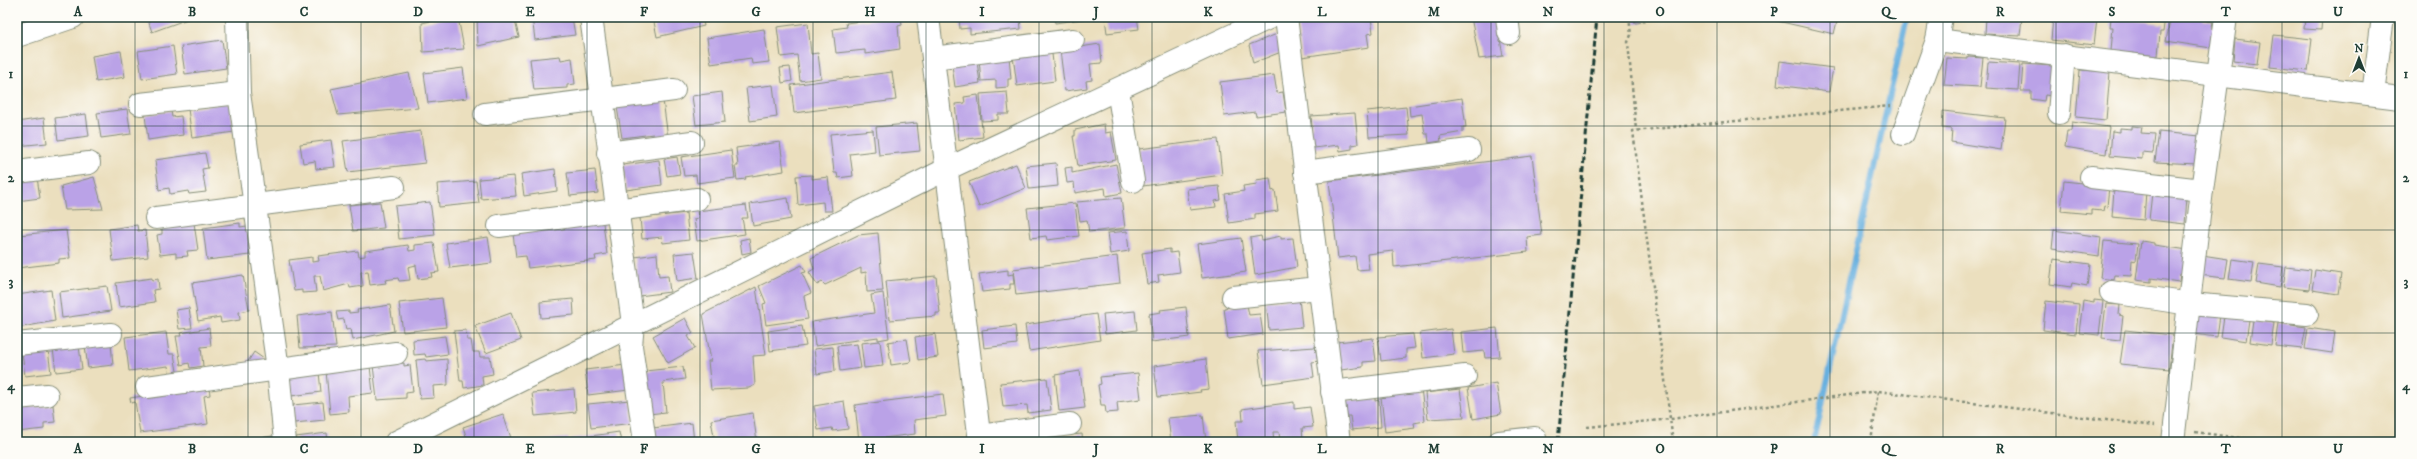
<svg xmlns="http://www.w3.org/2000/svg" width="2417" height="459" font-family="'IM FELL DW Pica',serif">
<rect width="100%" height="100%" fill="#fdfcf7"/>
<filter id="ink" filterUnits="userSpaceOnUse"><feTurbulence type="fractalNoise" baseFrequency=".025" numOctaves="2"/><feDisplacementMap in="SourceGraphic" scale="8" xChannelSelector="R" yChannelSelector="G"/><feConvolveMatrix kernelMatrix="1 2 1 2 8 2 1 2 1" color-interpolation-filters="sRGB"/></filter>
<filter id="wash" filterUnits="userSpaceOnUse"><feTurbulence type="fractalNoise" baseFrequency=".012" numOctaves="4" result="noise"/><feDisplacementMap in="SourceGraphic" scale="16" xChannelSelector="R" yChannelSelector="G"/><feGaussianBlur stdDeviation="0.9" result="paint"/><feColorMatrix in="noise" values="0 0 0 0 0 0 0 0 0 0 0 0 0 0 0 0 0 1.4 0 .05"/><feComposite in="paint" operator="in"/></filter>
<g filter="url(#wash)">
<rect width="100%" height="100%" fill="#ebdfbe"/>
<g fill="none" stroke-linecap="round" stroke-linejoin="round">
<path stroke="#68b0df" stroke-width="6" d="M1814,442L1907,17"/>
</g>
<g id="blocks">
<g fill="#baa2e7">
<path d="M147,17H193L152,32Z"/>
<path d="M449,17H458L464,49L423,52L422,23Z"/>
<path d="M477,17H514L519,37L478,46Z"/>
<path d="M532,17H572L575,35L535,40Z"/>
<path d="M653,17H702L704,26L657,37Z"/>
<path d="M893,17H901L902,25L898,26L900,49L865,54V50L836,53L833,29L847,27L846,23Z"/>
<path d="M959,17H1020L1021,29L970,34V28L960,29Z"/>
<path d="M1054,17H1090V18L1055,23Z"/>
<path d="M1137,17L1139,29L1107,33L1105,18Z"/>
<path d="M1307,17H1371L1373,33L1367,34L1369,47L1302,57L1297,23Z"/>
<path d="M1471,17H1496L1503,56L1479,59Z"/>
<path d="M1634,17H1644V22L1635,23Z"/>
<path d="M1773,17H1838L1834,34L1773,20Z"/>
<path d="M1986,17H2022L2020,36L1985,34Z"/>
<path d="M2053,17L2097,18L2094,45L2051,40Z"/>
<path d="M2171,17H2203L2202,20L2213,22L2212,27L2214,28L2211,48L2166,41Z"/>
<path d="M2305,17H2322L2321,30L2304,29Z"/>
<path d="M2111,18L2164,24L2163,32H2160L2158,56L2111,51L2113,27H2110Z"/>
<path d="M808,23L811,54L818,53L821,78L800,81L797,55L781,57L777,27Z"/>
<path d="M764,29L769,62L752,64L751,58L711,64L707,38Z"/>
<path d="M1277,34L1281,52L1253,63L1249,45Z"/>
<path d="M2274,35L2312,39L2308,71L2270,67Z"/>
<path d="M2235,39L2260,42L2257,64L2233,61Z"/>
<path d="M222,40L226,68L185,74L181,46Z"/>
<path d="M1100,44L1102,63L1090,64L1092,80L1086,81L1087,88L1065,91L1060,50Z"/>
<path d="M173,46L177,74L142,79L138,51Z"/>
<path d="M121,51L125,77L96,82L92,56Z"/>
<path d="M1052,54L1055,81L1017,86L1013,56Z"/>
<path d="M560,56L561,60L572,58L575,84L567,85V88L534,90L530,59Z"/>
<path d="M1009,56L1011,79H1008V87L996,88V80L981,81L979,59Z"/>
<path d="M1968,57L1983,58L1980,87L1944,85L1947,58L1968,59Z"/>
<path d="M1780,61L1833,68L1829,92L1777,85Z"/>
<path d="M977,62L980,83L955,87L952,65Z"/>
<path d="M1988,62L2020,64L2018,90L1986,88Z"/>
<path d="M2023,64L2054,66L2052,96L2045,95L2044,101L2031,99V91H2021Z"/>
<path d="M790,67L792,81L782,83L780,68Z"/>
<path d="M463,68L467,98L428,103L424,73Z"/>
<path d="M2080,70L2110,72L2106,120L2076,117Z"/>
<path d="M892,72L896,100L794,113L791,85Z"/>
<path d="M409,73L418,108L338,115L331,89Z"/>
<path d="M1274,75L1277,93L1283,92L1286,112L1256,116L1255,112L1224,116L1220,82Z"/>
<path d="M773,85L777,117L750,121L746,88Z"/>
<path d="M722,92L725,122L696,125L692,96Z"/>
<path d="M1007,92L1009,114H998V120L982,121L980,94Z"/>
<path d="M978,95L983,137L959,140L955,104L965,103L964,97Z"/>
<path d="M1462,98L1466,127H1463V132L1440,136L1441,141L1429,143L1428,134H1425L1422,114L1410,116L1409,106Z"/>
<path d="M663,100L668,138L654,140L653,134L622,138L617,107Z"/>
<path d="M226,103L230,106L234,132L192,138L188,109Z"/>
<path d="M1406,107L1409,135L1369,137L1367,111Z"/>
<path d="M127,109L131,134L101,138L97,113Z"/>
<path d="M171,111L172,117L181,116L183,135L148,140L145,115Z"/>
<path d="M1943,111L2005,118L2001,150L1951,142L1952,129L1942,128Z"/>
<path d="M1355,113L1358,144L1352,145V149L1340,151L1339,145L1314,148L1310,128L1312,127L1311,116Z"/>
<path d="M86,114L89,136L58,140L55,118Z"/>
<path d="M44,118L47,143L17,146V122Z"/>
<path d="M2072,122L2109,127L2106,154L2065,147L2067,131H2071Z"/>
<path d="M917,123L920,151L879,155L876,127Z"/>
<path d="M1104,124L1105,133L1111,132L1116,160L1078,166L1073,136H1075V130Z"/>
<path d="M2132,126L2142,127L2141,133L2155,134L2153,153L2142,152V159L2110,156L2112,131L2120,132V128L2132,129Z"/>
<path d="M873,130L875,151L850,154L853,176L838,178L837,173H834L830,134Z"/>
<path d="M421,131L425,163L348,172L343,141Z"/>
<path d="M2159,132L2200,136L2197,164L2155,162Z"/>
<path d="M1218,139L1222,175L1143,186L1139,149Z"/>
<path d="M331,140L335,167L316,169L315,161L303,163L300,144Z"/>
<path d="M780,142L784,171L745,177L746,179L737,180L735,166H738L736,148Z"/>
<path d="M731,150L735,178L697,183L696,175L684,176L681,157Z"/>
<path d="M205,153L208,168L202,169L206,192L189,194L188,191L170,194L169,188L159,190L155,160Z"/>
<path d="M1532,156L1542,235L1527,237L1528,252L1394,267L1393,251L1367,254L1369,269L1357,270L1355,256L1338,258L1329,181Z"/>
<path d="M677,157L680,174L667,176L664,159Z"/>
<path d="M659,160L662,185L626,190L623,165Z"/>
<path d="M1056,163L1058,186L1029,189L1026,166Z"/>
<path d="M1016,164L1026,188L979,207L969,182Z"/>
<path d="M1116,164L1122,193L1106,196L1105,188L1075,193L1074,182L1067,183L1065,168L1072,167V173Z"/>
<path d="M555,169L557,191L524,196L521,174Z"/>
<path d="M595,170L598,193L570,196L567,173Z"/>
<path d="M812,175V179L828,177L832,211H824L823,202L798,205L796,176Z"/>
<path d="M514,176L516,196L481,199L479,179Z"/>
<path d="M37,177L40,198L17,201V179Z"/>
<path d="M94,177L103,209L65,210L61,186Z"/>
<path d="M1270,178L1272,191L1275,190L1278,211L1255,214V219L1229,223L1225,194L1244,191L1243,186L1257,184L1256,180Z"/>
<path d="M476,181L479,203L439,207L437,184Z"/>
<path d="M2064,181L2109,186L2107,207L2104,206L2103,211L2091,210V214L2061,211Z"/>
<path d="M1219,186L1221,200L1215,201L1216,207L1190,210L1187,189Z"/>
<path d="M2114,189L2146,191L2144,220L2112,217Z"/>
<path d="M2152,193L2187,197L2185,224L2149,220Z"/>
<path d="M788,198L791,219L753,226L750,204Z"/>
<path d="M1121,198L1125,228L1089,232L1087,220L1080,221L1077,202Z"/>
<path d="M380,202L384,228L353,231L349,205Z"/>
<path d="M430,202L435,235L399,239L395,206Z"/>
<path d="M1075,203L1079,236L1047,240L1046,236L1031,238L1027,208Z"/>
<path d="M746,205L748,218H742L745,234L697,241L694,219L698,218L697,211Z"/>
<path d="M686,213L689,240L663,243L662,237L642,239L640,218Z"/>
<path d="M194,223L198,250L187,251L188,256L176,257V253L160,255L157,235L162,234V227Z"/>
<path d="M240,223V227L247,226L250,255L207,260L203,228Z"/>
<path d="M603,223L607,254L595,256L596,260L528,268L526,256L516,257L513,234Z"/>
<path d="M137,225L138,231L145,230L148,257L113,261L109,229Z"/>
<path d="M66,230L70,258L59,259V263L17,268V241H20L19,235Z"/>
<path d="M2054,230L2101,237L2099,256L2052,249Z"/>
<path d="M1127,231L1129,251L1110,254L1107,233Z"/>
<path d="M878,233L883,291L867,292L866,272L861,273V268L825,285L822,282L817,285L809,272L814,269L811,258L858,235Z"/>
<path d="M1261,236L1262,240L1281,236V239L1293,238L1297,267L1255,275L1250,238Z"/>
<path d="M488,237L492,263L450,268L446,243Z"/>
<path d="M749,238L751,252L742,254L740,240Z"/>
<path d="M1241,238L1246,272L1202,278L1197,244Z"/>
<path d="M2104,241L2138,244L2136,261L2132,260L2131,276L2115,275L2114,280L2100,278Z"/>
<path d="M2141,241L2154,243V245L2188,250L2185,275L2180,274L2179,282L2151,278V282L2136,280Z"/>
<path d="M434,243L439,272L431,273L432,277L418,279L416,265L408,267L410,280L399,281L398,278L385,280L386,283L370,285L368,271L361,272L363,286L350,288L349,284L323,291L320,276H314L316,292L302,293V290L294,291L289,260L312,257V262L319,261L318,256L358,251L359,257L365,256V251L408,245L409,251L415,250V245Z"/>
<path d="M1170,249V253L1177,252L1180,272L1158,275L1159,282L1147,284L1142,253Z"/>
<path d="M694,252L698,278L677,281L674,254Z"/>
<path d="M657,254L659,277L668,276L670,292L639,296L635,257Z"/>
<path d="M2202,255L2228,259L2225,278L2199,275Z"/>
<path d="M1117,256L1120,283L1016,295L1013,269Z"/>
<path d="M2053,259L2090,264L2087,286L2072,283L2071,287L2050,284Z"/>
<path d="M2232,259L2254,262L2251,282L2229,279Z"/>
<path d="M2259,264L2283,267L2280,287L2256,283Z"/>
<path d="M802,265L806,272L802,273L811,293L804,296L808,319L766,325L763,304L766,303L759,286Z"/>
<path d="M2286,267L2311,270L2309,290L2283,287Z"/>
<path d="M1008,270V275L1013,274L1014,284H1010V289L982,292L979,274Z"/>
<path d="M2315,270L2341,274L2338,294L2312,290Z"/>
<path d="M243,275L249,310L239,312L240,320L221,323L220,317L198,321L192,283Z"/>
<path d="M936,276L940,313H936V316L890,320L886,281Z"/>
<path d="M152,278V280L158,279L159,289L153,290L155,302L119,307L116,283Z"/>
<path d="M107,286L111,311L62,318L59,292Z"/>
<path d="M756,287L766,355L753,356L755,385L749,388L711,390L708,361H711L703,314Z"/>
<path d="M51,290L55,321L17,328V295Z"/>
<path d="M883,293L889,338L878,340V337L815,346L812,322L874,313L871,295Z"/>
<path d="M442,298L446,327L403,332L399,303Z"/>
<path d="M1299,298L1302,327L1269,330L1266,301Z"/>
<path d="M573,299L574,315L541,318L540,302Z"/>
<path d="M2094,300L2103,301L2099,335L2079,333L2083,301L2094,303Z"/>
<path d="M2046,301L2079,305L2076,334L2043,330Z"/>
<path d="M2106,304L2120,305L2119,315L2123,316L2120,340L2102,338Z"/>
<path d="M390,305L394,331L353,340L351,329L346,330L344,319L338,320L336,312L349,311V313L358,312L357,310Z"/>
<path d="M1247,305L1249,315L1260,314L1263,334L1228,339L1224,308Z"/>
<path d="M1186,307L1189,337L1152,342L1149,314L1161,312L1160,310Z"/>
<path d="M189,308L192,328L179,329L176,310Z"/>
<path d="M1135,311L1137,330L1105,334L1103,314Z"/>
<path d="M332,312L336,347L300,348L297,316Z"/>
<path d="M2196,312L2220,315L2217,337L2193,334Z"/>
<path d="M511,313L521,340L486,353L475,326Z"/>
<path d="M1096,314L1100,340L1029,351L1025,325Z"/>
<path d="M2224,316L2249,320L2246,341L2221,337Z"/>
<path d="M685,318L693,333L688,336L695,348L668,363L653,336Z"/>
<path d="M2253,320L2274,323L2271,345L2250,342Z"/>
<path d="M2278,323L2306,327L2302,349L2275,346Z"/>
<path d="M802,326L806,346L770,351L768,331Z"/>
<path d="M1015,326L1017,344L984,348L982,330Z"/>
<path d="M209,328L211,346L201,347L203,366L190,368L189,363L181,365L176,336H181L180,333Z"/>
<path d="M1497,328L1500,357L1485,358L1484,351L1463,353L1461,332Z"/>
<path d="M2308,328L2335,332L2332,353L2305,349Z"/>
<path d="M1451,329L1454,354L1423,358L1420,333Z"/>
<path d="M466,330L467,340H471L473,352H479L480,357H490L493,374L482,376L483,385L464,388L463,381H460L454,331Z"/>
<path d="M2125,330L2173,335L2169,369L2120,364Z"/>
<path d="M166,332L169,354H174L178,377L170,378L168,366L129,371L125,337Z"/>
<path d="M935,334L938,357L918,360L915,337Z"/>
<path d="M1413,334L1415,348L1406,349V358L1381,361L1378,337Z"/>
<path d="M445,336L448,354L426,357L425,354L414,355L413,340Z"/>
<path d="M1373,338L1376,361L1363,362V367L1341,370L1337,342Z"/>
<path d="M907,339L911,362L891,365L888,342Z"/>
<path d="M880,341L883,366L864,368L861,343Z"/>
<path d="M111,343L113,365L88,368L85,346Z"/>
<path d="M857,344L861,368L840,371L837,346Z"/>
<path d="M79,346L82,369L56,372L53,349Z"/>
<path d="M833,347L835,371L817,374L814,349Z"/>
<path d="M1315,347L1316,352H1318L1319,361L1312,362L1314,377L1263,384L1258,351Z"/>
<path d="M48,350L51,373L25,376L22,354Z"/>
<path d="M254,352L264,359L256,369L247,363Z"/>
<path d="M425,359L426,361L447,359L448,385L433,386L434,398L420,399L416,360Z"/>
<path d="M1206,359L1209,389L1200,390L1201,392L1158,397L1154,366Z"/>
<path d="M404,363V366L410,365L413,392L406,393V398L377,400L373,365Z"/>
<path d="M626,365L629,390L588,395L585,370Z"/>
<path d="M370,366L373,393L348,396L349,412L330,414L326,371Z"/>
<path d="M683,367L685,379L663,382L666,412L649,414L645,371Z"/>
<path d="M1080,371L1085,408L1059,411L1055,375Z"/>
<path d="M319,372L321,392L291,396L288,375Z"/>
<path d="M1138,373L1141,399L1117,402L1118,412L1106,413L1105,405H1101L1098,385L1101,384L1100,377Z"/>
<path d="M1047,378L1051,410L1028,413L1027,405L1003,407L1000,383Z"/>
<path d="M1496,383L1501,414L1473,419L1468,388Z"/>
<path d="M209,386L210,395L204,396L208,424L140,433L135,402L131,403L130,398Z"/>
<path d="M1421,388L1425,421L1414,423L1415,428L1385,432L1381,397Z"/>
<path d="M574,389L576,412L535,416L532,393Z"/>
<path d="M1460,389L1464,417L1428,419L1425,393Z"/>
<path d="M943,394L946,416L914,420L915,434L859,441L855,405Z"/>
<path d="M1375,398V401L1379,400L1381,427L1352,430L1350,416H1347L1345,401Z"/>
<path d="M630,400L633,423L591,428L588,404Z"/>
<path d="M844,401L848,429L833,431L832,428L818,430L814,406Z"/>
<path d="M323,402L325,420L294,423L293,405Z"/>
<path d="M1294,402V409L1310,407L1313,427L1302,428L1303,440L1280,442L1279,432H1273L1274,442H1238L1236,421H1243L1242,409Z"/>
<path d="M53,405L55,422L44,423V429L17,432V409Z"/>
<path d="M753,413L757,442H715L711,420Z"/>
<path d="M503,414L511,438L498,442H468L463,427Z"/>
<path d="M1203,415L1206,442H1171L1168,418Z"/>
<path d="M692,423L694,442H655L653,428Z"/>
<path d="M619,432L621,442H571V439Z"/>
<path d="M327,433L328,442H297L296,437Z"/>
<path d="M1082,434L1083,442H1017V440Z"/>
<path d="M272,436L273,442H242V441Z"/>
<path d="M568,438L569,442H538V441Z"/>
</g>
</g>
</g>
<g filter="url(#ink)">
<use href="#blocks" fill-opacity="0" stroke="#858e79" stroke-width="1"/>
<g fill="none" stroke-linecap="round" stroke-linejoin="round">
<g stroke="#858e79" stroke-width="24">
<g id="minor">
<path d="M237,17L239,93L278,369L285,442"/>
<path d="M591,17L633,324L631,346L645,442"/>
<path d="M928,17L980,442"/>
<path d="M1286,17L1339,442"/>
<path d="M1507,17L1509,33"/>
<path d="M17,36L73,17"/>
<path d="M1937,40L2400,98"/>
<path d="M933,58L1073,40"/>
<path d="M1118,90L1133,181"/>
<path d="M2373,94L2383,17"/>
<path d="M140,104L239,93"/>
<path d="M2059,113L2064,55"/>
<path d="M485,114L674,90"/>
<path d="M1903,134L1937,40L1941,17"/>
<path d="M608,153L692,142"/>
<path d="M17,172L89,163"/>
<path d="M1305,172L1469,150"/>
<path d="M2091,177L2202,190"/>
<path d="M156,218L394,187"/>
<path d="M499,226L697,199"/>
<path d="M2111,292L2190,304L2307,314"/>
<path d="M1233,297L1319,288"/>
<path d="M17,344L111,334"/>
<path d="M147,387L396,353"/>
<path d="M1332,392L1465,376"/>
<path d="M17,398L47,395"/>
<path d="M979,436L1070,424"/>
<path d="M396,442L947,169L1271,17"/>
<path d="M1499,442L1535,438"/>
<path d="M2173,442L2202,190L2226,17"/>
</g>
</g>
<g stroke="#858e79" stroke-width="2.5" stroke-dasharray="3 3" stroke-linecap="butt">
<path d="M1629,17L1631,35L1628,42L1636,130"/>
<path d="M1587,427L1671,419L1878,391L2154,426"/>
<path d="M2195,432L2268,442"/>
<path d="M1673,442L1633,131L1891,106"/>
<path d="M1871,442L1878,391"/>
</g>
<use href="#minor" stroke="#fff" stroke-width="22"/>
<path stroke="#1f3d34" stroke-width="3" stroke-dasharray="6 3" stroke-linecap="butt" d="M1558,442L1597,17"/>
</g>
</g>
<path fill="none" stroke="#1f3d34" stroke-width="1" stroke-opacity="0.55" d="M135,17V442M248,17V442M361,17V442M474,17V442M587,17V442M700,17V442M813,17V442M926,17V442M1039,17V442M1152,17V442M1265,17V442M1378,17V442M1491,17V442M1604,17V442M1717,17V442M1830,17V442M1943,17V442M2056,17V442M2169,17V442M2282,17V442M17,126H2400M17,230H2400M17,333H2400"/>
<rect width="2417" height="459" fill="none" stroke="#fdfcf7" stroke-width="44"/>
<g transform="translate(2359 58)" stroke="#fdfcf7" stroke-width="3" paint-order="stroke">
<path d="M0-3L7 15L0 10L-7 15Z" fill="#1f3d34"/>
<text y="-6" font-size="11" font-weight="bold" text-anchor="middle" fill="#1f3d34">N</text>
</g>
<rect x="22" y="22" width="2373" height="415" fill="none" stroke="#1f3d34" stroke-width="1.5"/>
<g font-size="13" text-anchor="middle" font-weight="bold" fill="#1f3d34">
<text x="78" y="16">A</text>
<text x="192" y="16">B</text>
<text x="304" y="16">C</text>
<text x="418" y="16">D</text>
<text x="530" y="16">E</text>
<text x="644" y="16">F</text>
<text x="756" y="16">G</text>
<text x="870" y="16">H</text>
<text x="982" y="16">I</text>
<text x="1096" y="16">J</text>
<text x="1208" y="16">K</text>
<text x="1322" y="16">L</text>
<text x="1434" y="16">M</text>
<text x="1548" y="16">N</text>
<text x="1660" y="16">O</text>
<text x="1774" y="16">P</text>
<text x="1886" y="16">Q</text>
<text x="2000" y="16">R</text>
<text x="2112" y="16">S</text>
<text x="2226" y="16">T</text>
<text x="2338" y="16">U</text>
<text x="11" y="78">1</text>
<text x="2406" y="78">1</text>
<text x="11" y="182">2</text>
<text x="2406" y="182">2</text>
<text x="11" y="286">3</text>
<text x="2406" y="286">3</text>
<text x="11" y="390">4</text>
<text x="2406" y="390">4</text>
<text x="78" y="453">A</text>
<text x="192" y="453">B</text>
<text x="304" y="453">C</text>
<text x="418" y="453">D</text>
<text x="530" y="453">E</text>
<text x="644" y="453">F</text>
<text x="756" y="453">G</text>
<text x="870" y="453">H</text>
<text x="982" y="453">I</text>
<text x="1096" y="453">J</text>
<text x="1208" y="453">K</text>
<text x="1322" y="453">L</text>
<text x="1434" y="453">M</text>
<text x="1548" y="453">N</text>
<text x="1660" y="453">O</text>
<text x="1774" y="453">P</text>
<text x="1886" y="453">Q</text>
<text x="2000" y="453">R</text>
<text x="2112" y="453">S</text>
<text x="2226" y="453">T</text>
<text x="2338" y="453">U</text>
</g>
</svg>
